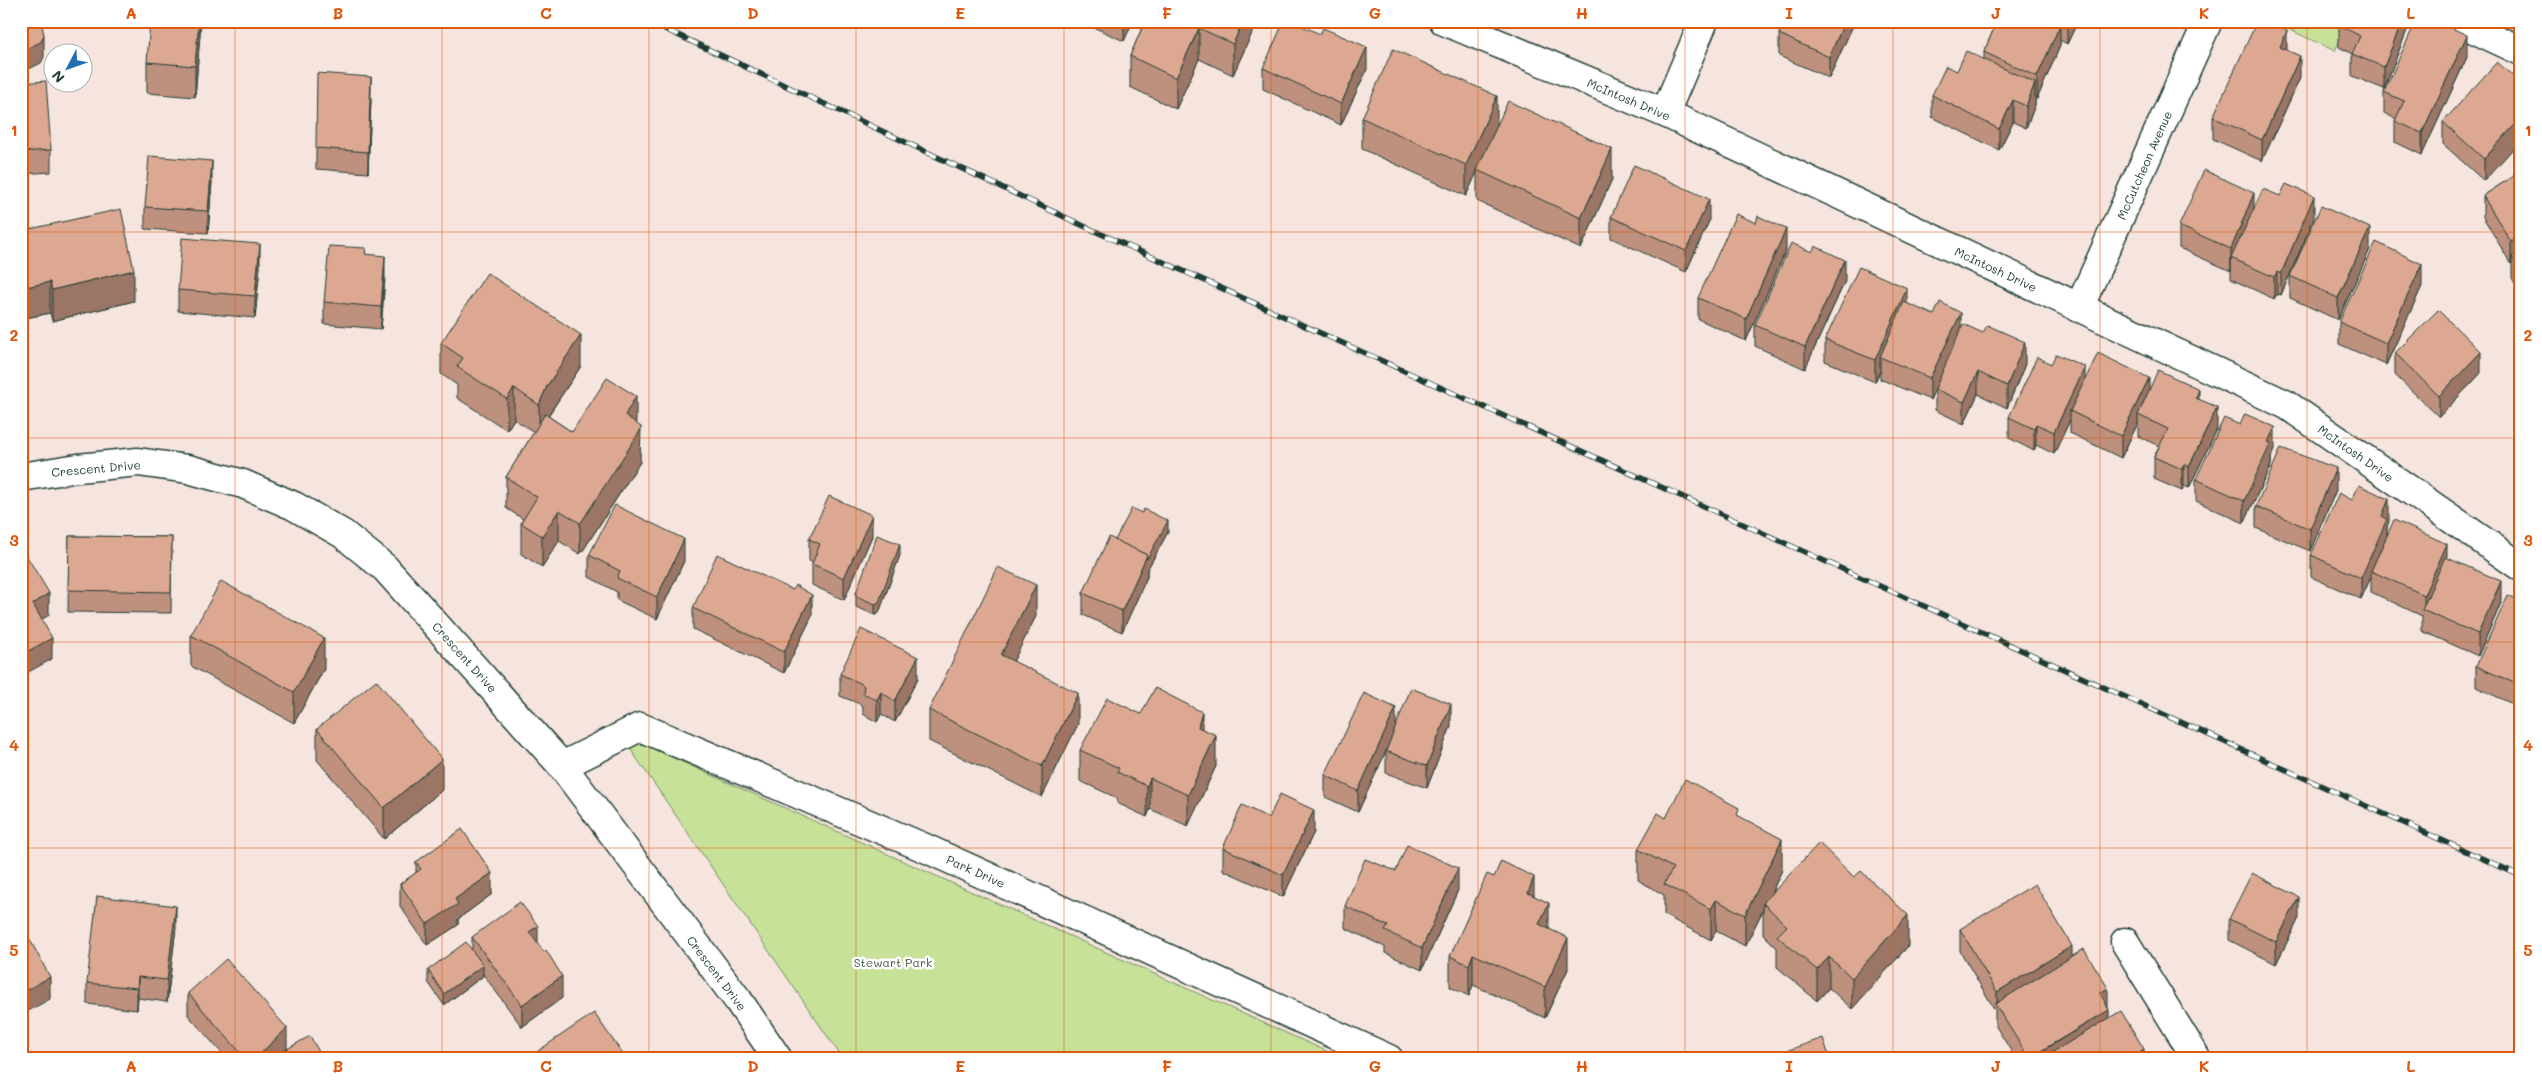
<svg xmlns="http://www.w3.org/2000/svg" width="2542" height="1080" font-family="Mali,sans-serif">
<rect width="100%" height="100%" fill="#f5e5de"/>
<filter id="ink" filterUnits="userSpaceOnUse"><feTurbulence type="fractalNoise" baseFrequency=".02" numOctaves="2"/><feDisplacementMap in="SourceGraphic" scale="10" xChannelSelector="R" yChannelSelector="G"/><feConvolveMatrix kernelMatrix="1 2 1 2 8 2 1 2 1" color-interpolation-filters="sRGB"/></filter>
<g filter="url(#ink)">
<g fill="#c7e198" stroke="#738f66">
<path d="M2271,21H2348L2335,51Z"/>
<path d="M620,734L1344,1059H843Z"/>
</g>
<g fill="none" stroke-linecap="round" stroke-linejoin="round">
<g stroke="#1f3d34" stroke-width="31">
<g id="street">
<path d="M1444,21L1665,113L2287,405L2521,567"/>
<path d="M2457,21L2521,51"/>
<path d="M1665,113L1704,21"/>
<path d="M2079,308L2208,21"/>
<path d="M21,477L78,468L138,462L188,469L243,484L294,506L343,534L385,568L562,766L738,1000L778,1059"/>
<path d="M562,766L640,727L925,848L1389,1059"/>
<path d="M2125,942L2197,1059"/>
</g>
</g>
<use href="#street" stroke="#fff" stroke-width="28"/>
<g stroke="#1f3d34" stroke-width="5.5">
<path id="rail" d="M648,21L1086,227L2521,876"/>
</g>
<use href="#rail" stroke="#fff" stroke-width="4" stroke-dasharray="11" stroke-linecap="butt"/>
</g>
<g fill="#be907e" stroke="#1f3d34">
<path d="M201,21L195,97L147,93V62Z"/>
<path d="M1080,21H1133L1124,41Z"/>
<path d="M1145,21H1257V22L1233,75L1199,59L1176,109L1130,87V56Z"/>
<path d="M1785,21H1855L1829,78L1779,56V34Z"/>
<path d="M1997,21H2078L2067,44L2060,40V46L2037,99L2035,98V105L2026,128L2013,122L1999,150L1932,117V95L1957,71L1984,59V52Z"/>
<path d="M2407,21V30L2384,89L2352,76V54L2339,47V25Z"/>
<path d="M2287,50L2300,78L2262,161L2213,139V117Z"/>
<path d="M2467,57L2422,155L2395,142V121L2396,119L2384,113V92Z"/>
<path d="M1263,68L1367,69L1341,125L1263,89Z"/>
<path d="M21,83L51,150V172L21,174Z"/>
<path d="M2521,83L2484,181L2443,144V122Z"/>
<path d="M371,99L368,173L316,169V148Z"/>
<path d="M1362,118L1497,125L1612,179L1581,249L1477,201V172L1466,196L1362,149Z"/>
<path d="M2521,171V294L2512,278V263L2511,264L2483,217V196Z"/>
<path d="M212,182L208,233L145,229V207Z"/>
<path d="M2254,208L2314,218L2281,295L2277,294L2274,299L2231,279V270V271L2179,248V226Z"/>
<path d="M1611,217L1709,221L1686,272L1611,238Z"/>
<path d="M21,231L134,301L52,321L50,313L21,319Z"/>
<path d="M2370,249L2338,320L2290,298V276Z"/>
<path d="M1786,250L1746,341L1698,319V298Z"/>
<path d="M1812,252L1845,281L1805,369L1755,346V325Z"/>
<path d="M366,254L385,277L381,329L324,324V302Z"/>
<path d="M260,266L255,318L178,311V290Z"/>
<path d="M2422,286L2386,365L2339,344V322Z"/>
<path d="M1907,304L1961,330L2025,364L2007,408L1978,394L1964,424L1935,410V389L1930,400L1880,379V371L1875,382L1825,361V340Z"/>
<path d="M441,343L581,366L548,416L572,432L636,423L640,462L582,552L580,554L559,541L542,567L521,554V523L523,519L506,508V477L534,432L514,419L507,430L457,398V385L441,374Z"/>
<path d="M2395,353L2481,373L2439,417L2395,375Z"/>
<path d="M2085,381L2149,389L2199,399L2217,429L2189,488L2184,486L2182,491L2154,479V457L2159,446L2138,436V423L2121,458L2070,433V420L2054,454L2036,445L2034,451L2009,438V417Z"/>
<path d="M2275,449L2271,457V465L2244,523L2196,501V479Z"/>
<path d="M2336,490L2310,551L2256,528V506Z"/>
<path d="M2389,521L2387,527V535L2447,558L2501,603L2478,656L2422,631V616L2371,592V577L2361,599L2311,577V555Z"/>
<path d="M1168,532L1147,570V577L1122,632L1083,615V593L1115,540Z"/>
<path d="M69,536L172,537L171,613L68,612Z"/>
<path d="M872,536L844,600L812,585V562L809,561V539Z"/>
<path d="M589,555L684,561L657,619L617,600V592L589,577Z"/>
<path d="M900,555L879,613L875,615L856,607V593Z"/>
<path d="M2521,601V708L2476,687V666Z"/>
<path d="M693,608L812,616L784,673L693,629Z"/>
<path d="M1036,616L1013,661L1078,724L1042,797L929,741V710Z"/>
<path d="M191,635L324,669L294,723L191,666Z"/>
<path d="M840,674L918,678L895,722L881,714L877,722L863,714V707L860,704L840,696Z"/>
<path d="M1141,714L1202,729L1216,766L1188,826L1150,809L1147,817L1117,803V798L1080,781V750Z"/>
<path d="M1451,726L1427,788L1386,773V751L1388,746L1358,812L1325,797V775L1396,727Z"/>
<path d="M317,729L442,790L384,839L317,760Z"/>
<path d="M1739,816L1782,870L1770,896L1908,946L1852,1009L1829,988L1817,1001L1777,967V948L1763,934V910L1745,946L1716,931L1711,940L1664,915V895L1638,880V849L1666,818Z"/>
<path d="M1269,818L1314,832L1283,897L1223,870V848Z"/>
<path d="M416,862L492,894L458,919V925L427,945L400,906V884L416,873Z"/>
<path d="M1396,871L1458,890L1422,970L1385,953V947L1345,928V906Z"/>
<path d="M1534,896L1568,969L1545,1018L1473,985L1469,996L1450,987V956Z"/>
<path d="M2299,918L2276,964L2229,940V919Z"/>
<path d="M176,927L167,1002L138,998L137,1010L87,1004V983Z"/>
<path d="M1960,929L2072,957L2108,1008L2109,1018L2144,1059H2016L1995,1025V1010L1960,951Z"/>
<path d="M472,937L538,943L562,998L522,1027L483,974V976L444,1005L428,982V970L472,949Z"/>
<path d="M188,993L287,1049L323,1059H227L188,1015Z"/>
<path d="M538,1051L622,1059H538Z"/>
</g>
<g fill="#9b7666" stroke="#1f3d34">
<path d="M199,21H201L195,97V66Z"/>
<path d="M1124,21H1133L1124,41Z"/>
<path d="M1243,21H1257V22L1233,75V44Z"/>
<path d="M1845,21H1855L1829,78V57Z"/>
<path d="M2068,21H2078L2067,44V22Z"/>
<path d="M2402,21H2407V30L2384,89V67Z"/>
<path d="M2060,25V46L2037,99V77Z"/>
<path d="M1199,28V59L1176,109V78Z"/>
<path d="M2287,31V52L2280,47Z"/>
<path d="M44,35V57L41,63L21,73V51Z"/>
<path d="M2467,35V57L2422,155V133Z"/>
<path d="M1367,47V69L1341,125V104Z"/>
<path d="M2300,56V78L2262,161V140Z"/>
<path d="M371,77V99L368,173V152Z"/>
<path d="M2035,83V105L2026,128V106Z"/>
<path d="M1497,96V127L1477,170V172L1466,196V165Z"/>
<path d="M2013,100V122L1999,150V129Z"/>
<path d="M2521,118V140L2484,181V159Z"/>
<path d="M1612,149V179L1581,249V218Z"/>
<path d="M212,161V182L208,233V211Z"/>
<path d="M2254,193V215L2231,258V271V249Z"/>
<path d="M2314,196V218L2281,295V274Z"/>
<path d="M1709,199V221L1686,272V251Z"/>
<path d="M2370,228V249L2338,320V298Z"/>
<path d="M1786,229V250L1746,341V319Z"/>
<path d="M2521,236V258L2512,257V263L2511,264V242Z"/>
<path d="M260,244V266L255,318V296Z"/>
<path d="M385,256V277L381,329V307Z"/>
<path d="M1845,260V281L1805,369V347Z"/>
<path d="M2422,264V286L2386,365V343Z"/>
<path d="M134,270V301L52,321V290Z"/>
<path d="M2277,272V294L2274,299V277Z"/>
<path d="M50,282V313L21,319V288Z"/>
<path d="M1907,288V310L1880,357V371L1875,382V360Z"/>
<path d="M1961,313V334L1930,400V378Z"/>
<path d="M581,335V366L547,417L539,436V405L547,386Z"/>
<path d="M2025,342V364L2007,408V386Z"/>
<path d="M2481,352V373L2439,417V396Z"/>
<path d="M2085,367V388L2070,411V420L2054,454V432Z"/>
<path d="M1978,372V394L1964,424V402Z"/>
<path d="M2149,378V399L2138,415V423L2121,458V436Z"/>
<path d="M514,388V419L507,430V399Z"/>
<path d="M2199,389V411L2196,398Z"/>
<path d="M636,396V427L625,415Z"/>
<path d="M2217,407V429L2189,488V467Z"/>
<path d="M2036,424V445L2034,451V429Z"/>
<path d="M641,427L640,462L582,552L580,554V523Z"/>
<path d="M2275,427V449L2271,457V465L2244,523V501L2268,442Z"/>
<path d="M2184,464V486L2182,491V469Z"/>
<path d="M2336,468V490L2310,551V529Z"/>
<path d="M2389,499V521L2387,527V540L2371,571V577L2361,599V578L2382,516Z"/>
<path d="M559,510V541L542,567V536Z"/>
<path d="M872,515V536L844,600V578Z"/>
<path d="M1168,521V532L1147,570V577L1122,632V611L1147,555Z"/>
<path d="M684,539V561L657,619V597Z"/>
<path d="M900,544V555L879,613L875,615V604Z"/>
<path d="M2447,544V566L2424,611V595Z"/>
<path d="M2501,581V603L2478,656V634Z"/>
<path d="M1036,585V616L1001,686V655Z"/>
<path d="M49,593V615L33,625V604Z"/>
<path d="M812,595V616L784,673V652Z"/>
<path d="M52,638V659L21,676V655Z"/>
<path d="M324,638V669L294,723V692Z"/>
<path d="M918,657V678L895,722V701Z"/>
<path d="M881,692V714L877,722V700Z"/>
<path d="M1078,693V724L1042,797V766Z"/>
<path d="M1451,704V726L1427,788V766Z"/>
<path d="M1396,708V730L1358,812V791Z"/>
<path d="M1202,712V743L1198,727Z"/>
<path d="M1216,735V766L1188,826V795Z"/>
<path d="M442,759V790L384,839V808Z"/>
<path d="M1150,778V809L1147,817V786Z"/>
<path d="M1314,810V832L1283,897V875Z"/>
<path d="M1782,839V870L1765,906L1763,903V910L1745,946V915Z"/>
<path d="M1458,868V890L1422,970V948Z"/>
<path d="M492,873V894L458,919V925L427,945V924L455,899Z"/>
<path d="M1534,877V908L1528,893Z"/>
<path d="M2299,897V918L2276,964V942Z"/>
<path d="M1716,900V931L1711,940V909Z"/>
<path d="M1549,903V934L1539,924Z"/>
<path d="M176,906V927L167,1002V980Z"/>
<path d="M1908,915V946L1852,1009V978Z"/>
<path d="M538,926V947L529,932Z"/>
<path d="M1568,938V969L1545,1018V987Z"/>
<path d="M2072,946V968L1997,1007V992Z"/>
<path d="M1473,954V985L1469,996V965Z"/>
<path d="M1829,957V988L1817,1001V970Z"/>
<path d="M483,965V976L444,1005V994Z"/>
<path d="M562,976V998L522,1027V1005Z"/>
<path d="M50,977V999L21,1015V993Z"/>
<path d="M138,977V998L137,1010V988Z"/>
<path d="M2108,988V1010L2100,993Z"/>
<path d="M2109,1010V1031L2063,1059H2029Z"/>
<path d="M287,1028V1050L278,1059H255Z"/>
<path d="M2144,1049V1059H2136V1054Z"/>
<path d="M622,1053V1059H614Z"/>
</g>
<g fill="#dda892" stroke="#1f3d34">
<path d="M21,21H39L42,25L44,35L41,42L21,51Z"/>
<path d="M150,21H199L195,66L147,62Z"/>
<path d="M1145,21H1243L1233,44L1199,28L1176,78L1130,56Z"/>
<path d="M1284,21H1291L1320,34L1323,28L1367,47L1341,104L1263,68Z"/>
<path d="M1785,21H1845L1829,57L1779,34Z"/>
<path d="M1997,21H2052L2060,25L2037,77L1984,52Z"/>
<path d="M2257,21H2266L2287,31L2280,47L2300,56L2262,140L2213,117Z"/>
<path d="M2341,21H2402L2384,67L2352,54L2360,36L2339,25Z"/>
<path d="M2416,21H2436L2467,35L2422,133L2395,121L2404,101L2384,92Z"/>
<path d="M1393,49L1497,96L1466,165L1362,118Z"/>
<path d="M1966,51L2035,83L2026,106L2013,100L1999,129L1932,95L1946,66L1957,71Z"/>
<path d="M2497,62L2521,83V86L2519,89L2521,91V118L2484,159L2443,122Z"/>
<path d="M317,73L371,77L368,152L316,148Z"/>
<path d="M46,81L51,150L21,152V83Z"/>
<path d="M1508,101L1612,149L1581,218L1477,170Z"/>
<path d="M149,156L212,161L208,211L145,207Z"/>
<path d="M1634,165L1709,199L1686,251L1611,217Z"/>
<path d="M2204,170L2254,193L2231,249L2179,226Z"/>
<path d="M2521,171V236L2511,242L2483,196Z"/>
<path d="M2286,184L2314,196L2281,274L2277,272L2274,277L2231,258L2263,189L2280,196Z"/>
<path d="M2321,206L2370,228L2338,298L2290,276Z"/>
<path d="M121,209L134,270L52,290L50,282L21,288V231Z"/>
<path d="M1736,214L1756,223L1758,216L1786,229L1746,319L1698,298Z"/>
<path d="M182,238L260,244L255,296L178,290Z"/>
<path d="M2376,242L2422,264L2386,343L2339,322Z"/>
<path d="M1791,243L1812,252L1815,246L1845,260L1805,347L1755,325Z"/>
<path d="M329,246L366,248L365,254L385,256L381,307L324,302Z"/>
<path d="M2521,251V272L2512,257Z"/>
<path d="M1859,267L1907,288L1875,360L1825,340Z"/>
<path d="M487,273L581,335L547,386L539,405L514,388L507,399L457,367L463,358L441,343Z"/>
<path d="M1904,302L1934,315L1940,302L1961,313L1930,378L1880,357Z"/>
<path d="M2438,310L2481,352L2439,396L2395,353Z"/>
<path d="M1963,324L1983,333L1987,325L2025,342L2007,386L1978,372L1964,402L1935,389Z"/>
<path d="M2098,353L2149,378L2121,436L2070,411Z"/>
<path d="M2056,354L2085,367L2054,432L2036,424L2034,429L2009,417L2037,357L2051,364Z"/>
<path d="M2158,370L2199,389L2196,398L2217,407L2189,467L2184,464L2182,469L2154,457L2168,429L2138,415Z"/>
<path d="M607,378L636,396L625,415L641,427L640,431L582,521L580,523L559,510L542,536L521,523L537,497L506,477L545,414L572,432Z"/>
<path d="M2245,414L2275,427L2268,442L2271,443L2244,501L2196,479L2224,418L2240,425Z"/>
<path d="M2281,448L2336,468L2310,529L2256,506Z"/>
<path d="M2359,485L2389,499L2382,516L2387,519L2361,578L2311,555L2339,493L2352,500Z"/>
<path d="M829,496L872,515L844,578L812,564L820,544L809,539Z"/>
<path d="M615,505L684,539L657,597L617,578L620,571L589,555Z"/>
<path d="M1132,508L1142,513L1144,509L1168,521L1147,559V555L1115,540Z"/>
<path d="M2394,520L2447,544L2424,595L2371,571Z"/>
<path d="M877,535L900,544L879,602L875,604L856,596V593Z"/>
<path d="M69,536L172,537L171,592L68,590Z"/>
<path d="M1109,537L1147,555L1122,611L1083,593Z"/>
<path d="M717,554L793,590L795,585L812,595L784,652L693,608Z"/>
<path d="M26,555L49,593L33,604L52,638L21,655V558Z"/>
<path d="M2445,557L2501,581L2478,634L2422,610Z"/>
<path d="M998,567L1036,585L1001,655L1078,693L1042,766L929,710Z"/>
<path d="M221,581L324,638L294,692L191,635Z"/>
<path d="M2508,595L2521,601V686L2476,666Z"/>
<path d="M861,629L918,657L895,701L881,692L877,700L863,693L864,686L860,683L840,674Z"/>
<path d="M376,680L442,759L384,808L317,729Z"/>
<path d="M1155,688L1202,712L1198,727L1216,735L1188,795L1150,778L1147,786L1117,772L1119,768L1080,750L1107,698L1141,714Z"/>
<path d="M1411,688L1451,704L1427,766L1386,751Z"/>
<path d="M1364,693L1396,708L1358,791L1325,775Z"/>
<path d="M1685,779L1739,808L1737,815L1782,839L1745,915L1716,900L1711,909L1664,884L1673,868L1638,849L1658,813L1666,818Z"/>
<path d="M1280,794L1314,810L1283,875L1223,848L1242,805L1269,818Z"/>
<path d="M462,829L492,873L455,899L458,904L427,924L400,884L421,869L416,862Z"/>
<path d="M1819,843L1854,877L1861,871L1908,915L1852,978L1829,957L1817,970L1777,936L1787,926L1763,903Z"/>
<path d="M1407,845L1458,868L1422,948L1385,931L1388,926L1345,906L1365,859L1396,871Z"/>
<path d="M1501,861L1534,877L1528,893L1549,903L1539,924L1568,938L1545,987L1473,954L1469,965L1450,956L1487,874L1494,877Z"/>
<path d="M2252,873L2299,897L2276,942L2229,919Z"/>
<path d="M2035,884L2072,946L1997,992L1960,929Z"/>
<path d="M97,896L176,906L167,980L138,977L137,988L87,983Z"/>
<path d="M520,902L538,926L529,932L544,952L546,950L562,976L522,1005L472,937Z"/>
<path d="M23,927L50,977L21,993V928Z"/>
<path d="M466,942L483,965L444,994L428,970Z"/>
<path d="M2084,949L2108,988L2100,993L2109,1010L2029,1058L1995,1004Z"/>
<path d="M226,959L287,1028L255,1059H246L188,993Z"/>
<path d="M2121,1011L2144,1049L2136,1054L2139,1059H2041Z"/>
<path d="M594,1013L622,1053L614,1059H543L538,1051Z"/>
<path d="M310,1036L323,1059H269Z"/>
<path d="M1823,1038L1830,1059H1766V1058Z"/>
</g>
</g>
<path fill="none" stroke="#de580e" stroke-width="1" stroke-opacity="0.55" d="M235,21V1059M442,21V1059M649,21V1059M856,21V1059M1064,21V1059M1271,21V1059M1478,21V1059M1685,21V1059M1893,21V1059M2100,21V1059M2307,21V1059M21,232H2521M21,438H2521M21,642H2521M21,848H2521"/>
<g text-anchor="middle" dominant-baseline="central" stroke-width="5" stroke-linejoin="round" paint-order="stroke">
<g font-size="12" fill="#1f3d34" stroke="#fff">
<text transform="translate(1629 99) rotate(23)">McIntosh Drive</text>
<text transform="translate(2144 165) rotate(-66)">McCutcheon Avenue</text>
<text transform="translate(1996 269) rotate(25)">McIntosh Drive</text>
<text transform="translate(2356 453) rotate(35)">McIntosh Drive</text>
<text transform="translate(96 468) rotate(-5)">Crescent Drive</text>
<text transform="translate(465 657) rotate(48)">Crescent Drive</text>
<text transform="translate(976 871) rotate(24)">Park Drive</text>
<text transform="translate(717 973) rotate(53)">Crescent Drive</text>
</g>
<g font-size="12" fill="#415e48" stroke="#fff">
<text x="893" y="962">Stewart Park</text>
</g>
</g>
<rect width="2542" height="1080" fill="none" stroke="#fff" stroke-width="55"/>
<g transform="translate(68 68) rotate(229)"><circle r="24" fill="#ffffff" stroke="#a5b1ae"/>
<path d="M0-4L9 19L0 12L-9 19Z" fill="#1f6fb2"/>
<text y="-8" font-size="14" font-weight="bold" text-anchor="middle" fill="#1f3d34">N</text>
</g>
<rect x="28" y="28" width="2486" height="1024" fill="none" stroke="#de580e" stroke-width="2"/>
<g font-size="16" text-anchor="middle" font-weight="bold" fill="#de580e">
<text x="131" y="19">A</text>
<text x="338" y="19">B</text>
<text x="546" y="19">C</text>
<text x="753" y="19">D</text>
<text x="960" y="19">E</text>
<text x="1167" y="19">F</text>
<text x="1375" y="19">G</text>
<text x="1582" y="19">H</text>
<text x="1789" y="19">I</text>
<text x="1996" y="19">J</text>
<text x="2204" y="19">K</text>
<text x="2411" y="19">L</text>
<text x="14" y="136">1</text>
<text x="2528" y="136">1</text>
<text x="14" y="341">2</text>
<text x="2528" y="341">2</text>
<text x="14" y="546">3</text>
<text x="2528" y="546">3</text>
<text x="14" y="751">4</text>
<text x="2528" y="751">4</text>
<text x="14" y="956">5</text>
<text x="2528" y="956">5</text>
<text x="131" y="1072">A</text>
<text x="338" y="1072">B</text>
<text x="546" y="1072">C</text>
<text x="753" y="1072">D</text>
<text x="960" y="1072">E</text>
<text x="1167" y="1072">F</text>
<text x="1375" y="1072">G</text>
<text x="1582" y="1072">H</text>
<text x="1789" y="1072">I</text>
<text x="1996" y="1072">J</text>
<text x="2204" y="1072">K</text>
<text x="2411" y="1072">L</text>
</g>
</svg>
